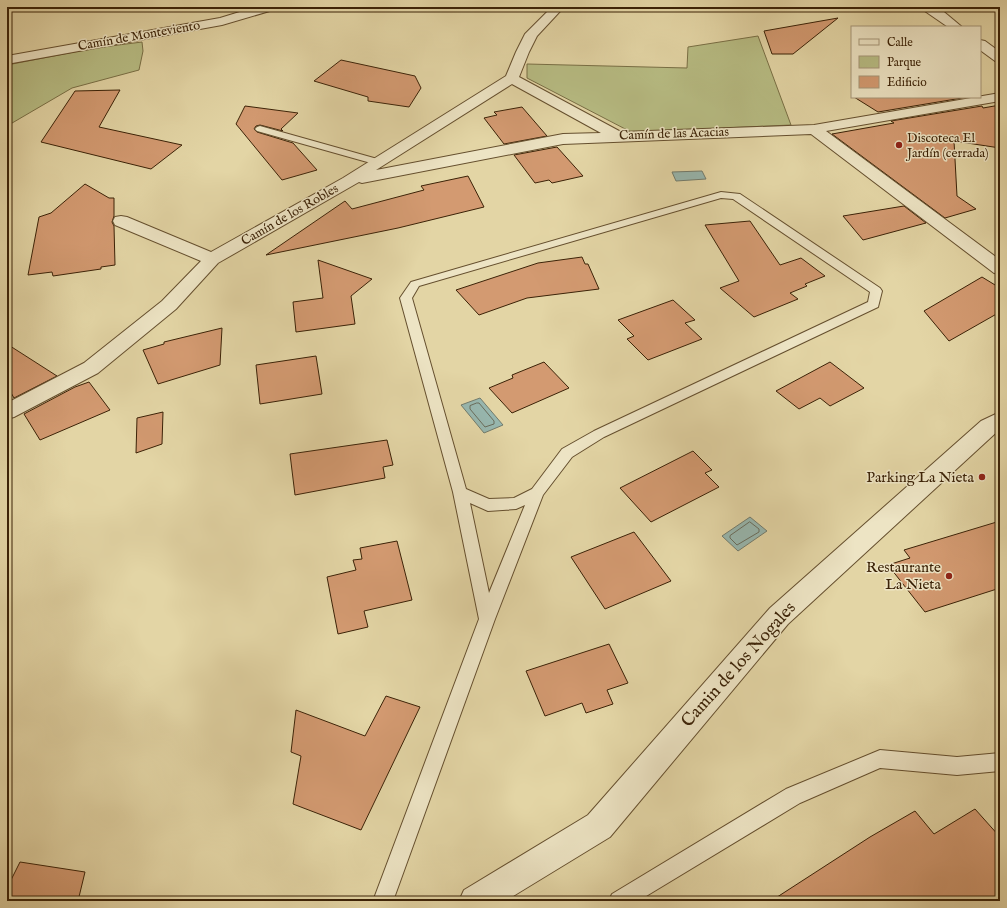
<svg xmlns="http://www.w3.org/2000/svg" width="1007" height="908" font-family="'IM FELL English',serif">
<rect width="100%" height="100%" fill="#e3d5a5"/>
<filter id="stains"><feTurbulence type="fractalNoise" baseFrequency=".005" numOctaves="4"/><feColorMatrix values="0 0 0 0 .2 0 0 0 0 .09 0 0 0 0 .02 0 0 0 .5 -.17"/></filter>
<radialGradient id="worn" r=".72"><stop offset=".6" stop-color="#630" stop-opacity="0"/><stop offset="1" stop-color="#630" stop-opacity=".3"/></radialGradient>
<g fill="#b7bc83" stroke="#796f45">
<path d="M758,36L791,125L631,132L527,78V64L687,68L688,47Z"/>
<path d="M142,42L143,51L139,70L72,88L7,126V65L95,48Z"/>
</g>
<g fill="#97b7af" stroke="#727b6c">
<path d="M702,171L706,179L676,181L672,172Z"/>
<path d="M480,398L503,425L484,433L461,405Z"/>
<path d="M750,517L767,531L738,551L722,536Z"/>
</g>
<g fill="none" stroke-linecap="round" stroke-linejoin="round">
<g stroke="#696c5b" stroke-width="1">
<path d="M477,403H479L494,421V424L485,427L470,409V406Z"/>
<path d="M750,522L759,529V532L737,545L730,538V536Z"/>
</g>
</g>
<g fill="#d39a71" stroke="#3b2207">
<path d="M838,18L793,54H772L764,31Z"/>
<path d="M341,60L415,76L421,88L409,107L368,101V97L314,81Z"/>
<path d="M120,90L99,127L182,145L151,169L41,142L75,91Z"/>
<path d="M854,97H968L878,112Z"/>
<path d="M1000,105V148L954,141L957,196L976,209L945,218L832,134L894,123L891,121L982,106L983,108Z"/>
<path d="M245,106L298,113L281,129L283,131L260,125L256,126L254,129L257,132L293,143L317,170L282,180L236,124Z"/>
<path d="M522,107L547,136L504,144L484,118L497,115L494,112Z"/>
<path d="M557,147L583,176L552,183L549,180L535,183L514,155Z"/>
<path d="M468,176L484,207L398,228L266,255L345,201L352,209L424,190L421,186Z"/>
<path d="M85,184L109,198H114V216L112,222L114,226L115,265L101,267V269L53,276L52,272L28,275L39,217L51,213Z"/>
<path d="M904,206L926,223L863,240L843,216Z"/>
<path d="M750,221L780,265L801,258L825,276L805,284L807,286L790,293L798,299L754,317L720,288L739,281L705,225Z"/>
<path d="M582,257L585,264H588L599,289L527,298L479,315L456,290L538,263Z"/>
<path d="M318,260L372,279L351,296L355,324L296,332L293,302L323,298Z"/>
<path d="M982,277L1000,288V312L949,341L924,311Z"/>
<path d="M673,300L695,320L685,323L702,339L648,360L627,339L634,336L618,320Z"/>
<path d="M222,328L220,365L158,384L143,350L164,344V342Z"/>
<path d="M7,344L57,376L14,398L7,386Z"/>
<path d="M316,356L322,394L260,404L256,365Z"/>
<path d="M544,362L569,388L512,413L489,388L513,378L512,375Z"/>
<path d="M830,362L864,388L830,406L820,398L799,409L776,391Z"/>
<path d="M89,382L110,410L40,440L24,414L75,387Z"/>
<path d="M163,412L162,444L136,453L137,418Z"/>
<path d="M387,440L393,465L383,467L385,478L295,495L290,454Z"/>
<path d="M693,451L712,470L705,473L719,487L651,522L620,488Z"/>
<path d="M1000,521V588L925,612L888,565L910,558L904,550Z"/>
<path d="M634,532L671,581L605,609L571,557Z"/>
<path d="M397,541L412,600L364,611L368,627L338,634L327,577L356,570L353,560L362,559L360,548Z"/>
<path d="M609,644L628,683L607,690L613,704L586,713L582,703L545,716L526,671Z"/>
<path d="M386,696L420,707L361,830L293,804L301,756L291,752L296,710L365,736Z"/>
<path d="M975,809L1000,837V901H771L870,837L915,811L934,834Z"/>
<path d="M20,862L85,872L78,901H7V888Z"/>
</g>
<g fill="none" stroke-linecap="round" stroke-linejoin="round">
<g stroke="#654f2e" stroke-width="2">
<g id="lane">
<path d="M260,126L381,160L383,162L378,165L257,131L255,129L257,127Z"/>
<path d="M721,192L740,194L880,288L882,291L878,307L604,437L572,457L543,495L495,619L393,901H373L479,619L453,492L400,298L411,282ZM721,198L733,199L870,292L868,302L594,431L562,449L532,489L514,498L489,499L466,489L412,298L419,286ZM470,503L488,511L516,509L525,505L489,593Z"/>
<path d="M880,750L957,757L1000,753V771L957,775L880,768L800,803L638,901H609L612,894L786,789Z"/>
</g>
</g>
<g stroke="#654f2e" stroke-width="2">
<g id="street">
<path d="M256,7H275L273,10L222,25L7,64V56L220,18Z"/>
<path d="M552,7H564L537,36L529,52L519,77L621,132L814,125L1000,93V101L826,131L1000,260V274L994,273L811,134L563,144L362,183L359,182L218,263L176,309L98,373L14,417L7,419V403L84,363L162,301L201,261L115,225L113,221L115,217L121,216L127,217L211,252L343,178L506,76L516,52L525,34ZM512,84L601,133L563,134L376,170Z"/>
<path d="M919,7H934L944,12L962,27H948Z"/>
<path d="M980,40L985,41L1000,52V62L995,61L980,50Z"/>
<path d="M1000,412V429L788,624L610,837L505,901H459L464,890L588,815L770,608L981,421Z"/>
</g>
</g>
<use href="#lane" fill="#ede4c4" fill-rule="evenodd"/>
<use href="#street" fill="#ede4c4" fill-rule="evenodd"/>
</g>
<g fill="#8f2418" stroke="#ede4c4" stroke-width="1.5">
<circle cx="899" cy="145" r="4"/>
<circle cx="982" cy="477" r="4"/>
<circle cx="949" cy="576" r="4"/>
</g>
<g text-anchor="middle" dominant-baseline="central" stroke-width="3" stroke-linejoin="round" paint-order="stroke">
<g font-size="13" fill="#3b2207" stroke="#ede4c4">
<text transform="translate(139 36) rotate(-10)">Camín de Monteviento</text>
<text transform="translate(674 134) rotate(-2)">Camín de las Acacias</text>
<text transform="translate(290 215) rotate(-30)">Camín de los Robles</text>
</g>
<g font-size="13" fill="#3b2207" stroke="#ede4c4" text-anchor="start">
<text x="907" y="138">Discoteca El<tspan x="907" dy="15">Jardín (cerrada)</tspan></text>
</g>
<g font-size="15" fill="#3b2207" stroke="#ede4c4" text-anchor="end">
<text x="974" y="477">Parking La Nieta</text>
<text x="941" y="567">Restaurante<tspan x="941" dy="17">La Nieta</tspan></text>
</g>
<g font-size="18" fill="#3b2207" stroke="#ede4c4">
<text transform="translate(739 665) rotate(-48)">Camin de los Nogales</text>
</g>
</g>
<rect width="1007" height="908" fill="none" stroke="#e3d5a5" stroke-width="24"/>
<rect x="8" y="8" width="991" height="892" fill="none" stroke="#3b2207" stroke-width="2"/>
<rect x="12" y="12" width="983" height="884" fill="none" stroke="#3b2207"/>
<rect x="851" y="26" width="130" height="72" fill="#ede4c4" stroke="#a69678"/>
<rect x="859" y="39" width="20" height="6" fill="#ede4c4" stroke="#a69678"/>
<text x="887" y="46" font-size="12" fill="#3b2207">Calle</text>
<rect x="859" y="56" width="20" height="12" fill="#b7bc83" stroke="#a69678"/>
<text x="887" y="66" font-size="12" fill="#3b2207">Parque</text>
<rect x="859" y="76" width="20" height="12" fill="#d39a71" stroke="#a69678"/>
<text x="887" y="86" font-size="12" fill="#3b2207">Edificio</text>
<rect width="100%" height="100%" filter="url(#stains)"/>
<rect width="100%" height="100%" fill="url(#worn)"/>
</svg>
